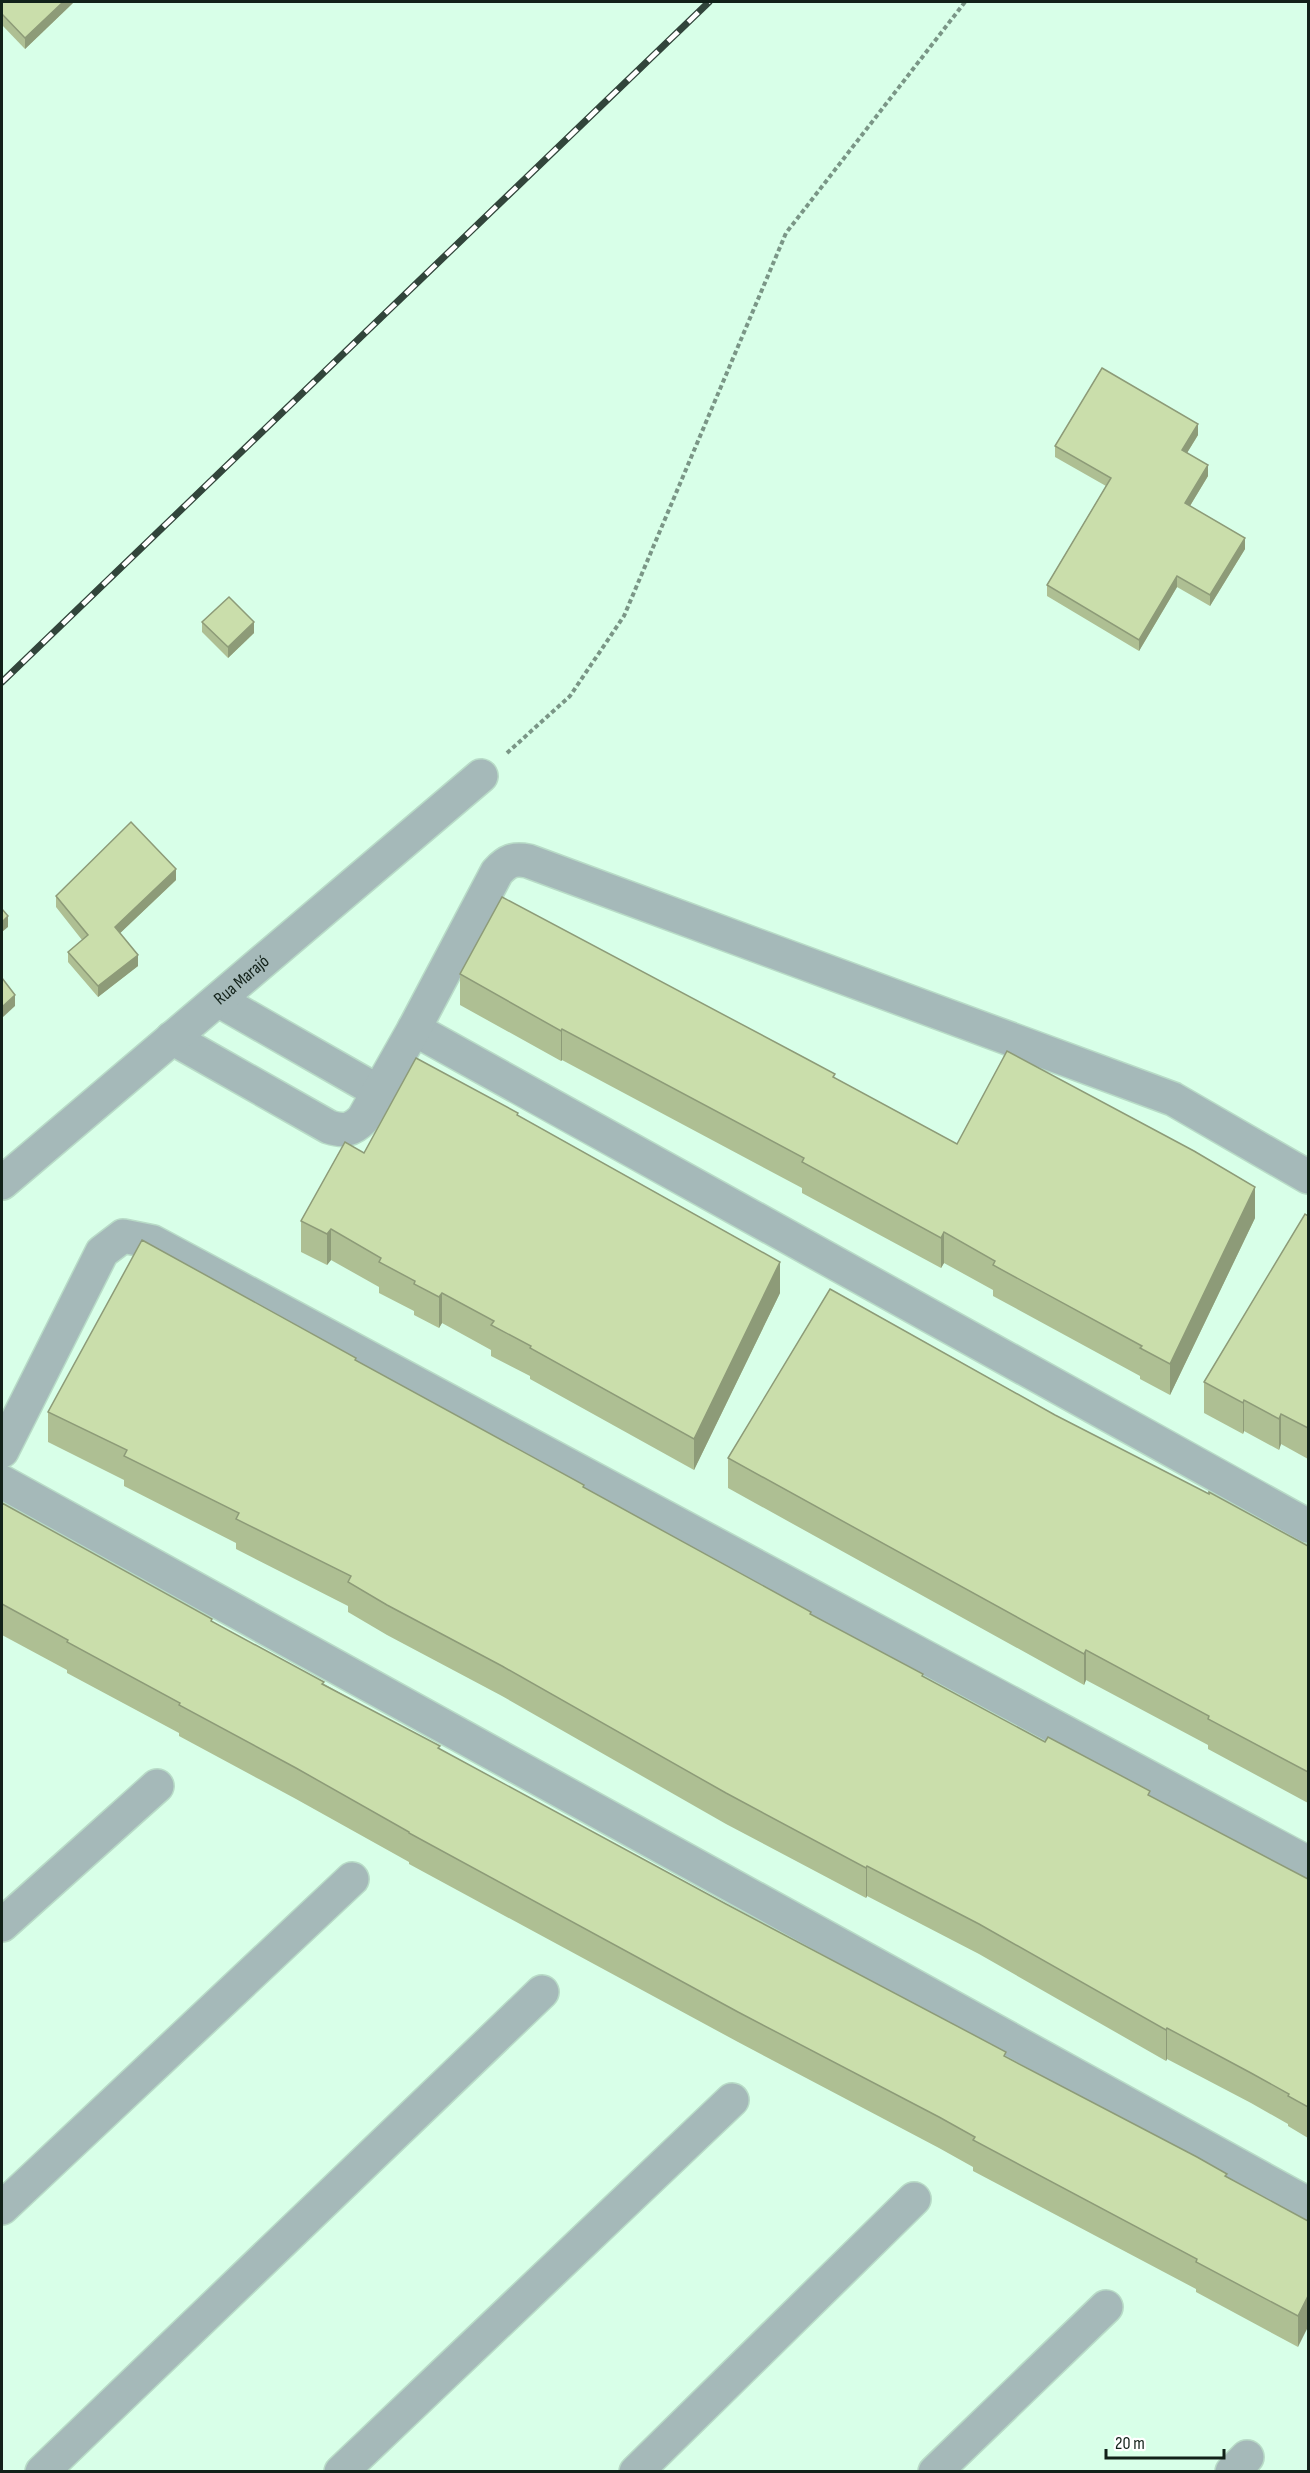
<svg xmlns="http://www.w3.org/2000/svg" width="1310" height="2473" font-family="'Sofia Sans Condensed',sans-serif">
<rect width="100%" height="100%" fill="#d8ffe8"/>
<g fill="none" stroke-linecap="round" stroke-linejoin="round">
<g stroke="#b8dbc7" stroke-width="36">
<g id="minor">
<path d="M218,1000L379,1092"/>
<path d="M414,1029L1308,1526"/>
<path d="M172,1038L329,1127C344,1132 352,1130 363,1119L414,1029L497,872C507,861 514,858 528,861L1173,1099L1308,1177"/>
<path d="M2,1451L102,1252L123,1236L153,1242L1308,1863"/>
<path d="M2,1482L1308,2204"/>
<path d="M2,1925L157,1786"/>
<path d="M2,2208L352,1879"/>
<path d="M42,2472L542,1992"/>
<path d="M341,2472L732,2100"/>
<path d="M636,2472L914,2199"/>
<path d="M935,2472L1106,2307"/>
<path d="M1232,2472L1247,2457"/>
</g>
</g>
<g stroke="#b8dbc7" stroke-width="36">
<g id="tertiary">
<path id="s1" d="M2,1183L481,776"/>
</g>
</g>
<path stroke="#7a9686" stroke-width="4" stroke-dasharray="4.5 3" stroke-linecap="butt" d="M507,753L570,696L624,616L786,233L965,2"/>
<use href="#minor" stroke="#a5b9b9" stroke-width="33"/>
<use href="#tertiary" stroke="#a5b9b9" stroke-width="33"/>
<g stroke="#32453b" stroke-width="7">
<path id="rail" d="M2,682L709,2"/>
</g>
<use href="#rail" stroke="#fff" stroke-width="4.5" stroke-dasharray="14" stroke-linecap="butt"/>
</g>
<g fill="#aebf93">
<path d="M2,2H74L25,49L2,25Z"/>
<path d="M1198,435L1187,453L1208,476L1190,506L1245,549L1210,606L1177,587L1139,651L1047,596V585L1106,486L1055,457V446Z"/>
<path d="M202,622L254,633L228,658L202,632Z"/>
<path d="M176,880L120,933L138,966L98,997L68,962V952L82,940L56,907V896Z"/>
<path d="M460,974L835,1078L957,1144L1255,1218L1170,1395L1140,1379V1376L993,1296V1290L944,1263L941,1268L802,1193V1188L562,1060L561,1061L460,1005Z"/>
<path d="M518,1116L780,1293L694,1470L530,1379V1376L491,1356V1350L442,1323L439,1328L414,1315V1311L379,1293V1287L331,1260L327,1265L301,1252V1221L364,1153Z"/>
<path d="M1308,1216V1459L1281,1444L1279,1450L1244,1431L1243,1434L1204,1413V1382Z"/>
<path d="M356,1361L923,1676L1045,1742L1308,1879V2138L1288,2126V2124L1251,2103L1167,2059L1166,2061L979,1954L867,1896L866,1898L726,1824L502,1696L387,1635L348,1612V1606L236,1549V1543L124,1486V1480L48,1442V1412Z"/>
<path d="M1055,1415L1308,1546V1803L1208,1749V1745L1086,1680L1084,1685L728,1488V1458Z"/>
<path d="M2,1503L440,1749L1308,2221L1298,2347L1196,2292V2289L973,2171V2167L939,2148L738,2042L409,1864V1862L296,1799L179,1736V1733L67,1673V1670L2,1635Z"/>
</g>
<g fill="#8d9b78">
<path d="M63,2H74L25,49V38Z"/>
<path d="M1198,424V435L1182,461V450Z"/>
<path d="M1208,465V476L1185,514V503Z"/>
<path d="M1245,538V549L1210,606V595Z"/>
<path d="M1177,576V587L1139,651V640Z"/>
<path d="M254,622V633L228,658V647Z"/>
<path d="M176,869V880L115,938V927Z"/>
<path d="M8,916V927L2,932V922Z"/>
<path d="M138,955V966L98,997V986Z"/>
<path d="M15,995V1006L2,1018V1007Z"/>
<path d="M562,1029V1060L561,1061V1031Z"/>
<path d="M1255,1187V1218L1170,1395V1364Z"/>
<path d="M331,1229V1260L327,1265V1234Z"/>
<path d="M944,1232V1263L941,1268V1238Z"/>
<path d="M780,1262V1293L694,1470V1439Z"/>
<path d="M442,1293V1323L439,1328V1297Z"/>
<path d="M1244,1400V1431L1243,1434V1403Z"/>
<path d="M1281,1414V1444L1279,1450V1419Z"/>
<path d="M1086,1650V1680L1084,1685V1654Z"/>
<path d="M867,1866V1896L866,1898V1868Z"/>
<path d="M1167,2028V2059L1166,2061V2030Z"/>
<path d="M1308,2296V2327L1298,2347V2316Z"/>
</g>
<g fill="#cadeab" stroke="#8d9b78" stroke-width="1.5">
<path d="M2,2H63L25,38L2,14Z"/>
<path d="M1102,368L1198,424L1182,450L1208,465L1185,503L1245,538L1210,595L1177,576L1139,640L1047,585L1111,478L1055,446Z"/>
<path d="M229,597L254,622L228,647L202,622Z"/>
<path d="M131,822L176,869L115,927L138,955L98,986L68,952L88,935L56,896Z"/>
<path d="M502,897L805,1058L835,1074L833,1077L957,1144L1007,1051L1194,1151L1255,1187L1170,1364L1140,1348L1142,1346L993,1265L995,1261L944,1232L941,1238L802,1162L804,1158L562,1029L561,1031L460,974Z"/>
<path d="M2,909L8,916L2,922Z"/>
<path d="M2,978L15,995L2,1007Z"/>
<path d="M416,1058L518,1113L517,1115L780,1262L694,1439L530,1348L531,1346L491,1325L494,1321L442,1293L439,1297L414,1284L415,1281L379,1262L381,1258L331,1229L327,1234L301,1221L345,1142L364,1153Z"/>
<path d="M1305,1214L1308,1216V1428L1281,1414L1279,1419L1244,1400L1243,1403L1204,1382Z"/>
<path d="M142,1240L356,1358L355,1360L584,1485L583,1487L811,1612L810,1614L923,1674L922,1676L1045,1742L1048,1737L1150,1791L1148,1795L1308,1879V2107L1288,2096L1289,2094L1251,2073L1167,2028L1166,2030L979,1924L867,1866L866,1868L726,1793L502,1666L387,1605L348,1582L351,1576L236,1519L239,1513L124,1456L127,1450L48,1412Z"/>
<path d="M830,1289L1055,1415L1209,1494V1492L1308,1546V1772L1208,1719L1209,1716L1086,1650L1084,1654L728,1458Z"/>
<path d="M2,1503L212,1619L211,1621L324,1682L322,1684L440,1746L438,1748L726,1904L1006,2052L1004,2056L1197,2157L1227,2174L1225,2176L1308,2221V2296L1298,2316L1196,2262L1197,2259L973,2140L975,2137L939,2117L738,2012L409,1833V1832L296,1768L179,1705L180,1703L67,1642L68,1640L2,1604Z"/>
</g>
<g text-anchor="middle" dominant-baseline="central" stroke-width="4.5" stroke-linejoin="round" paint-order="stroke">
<g font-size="18" fill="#122119" stroke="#fff">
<text stroke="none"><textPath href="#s1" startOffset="314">Rua Marajó</textPath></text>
</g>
</g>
<rect width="1310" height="2473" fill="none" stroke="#122119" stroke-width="6"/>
<path d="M1106 2449v9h118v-9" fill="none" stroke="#122119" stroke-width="3"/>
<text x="1115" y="2449" font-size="18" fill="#122119" stroke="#ffffff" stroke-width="4.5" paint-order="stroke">20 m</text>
</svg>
